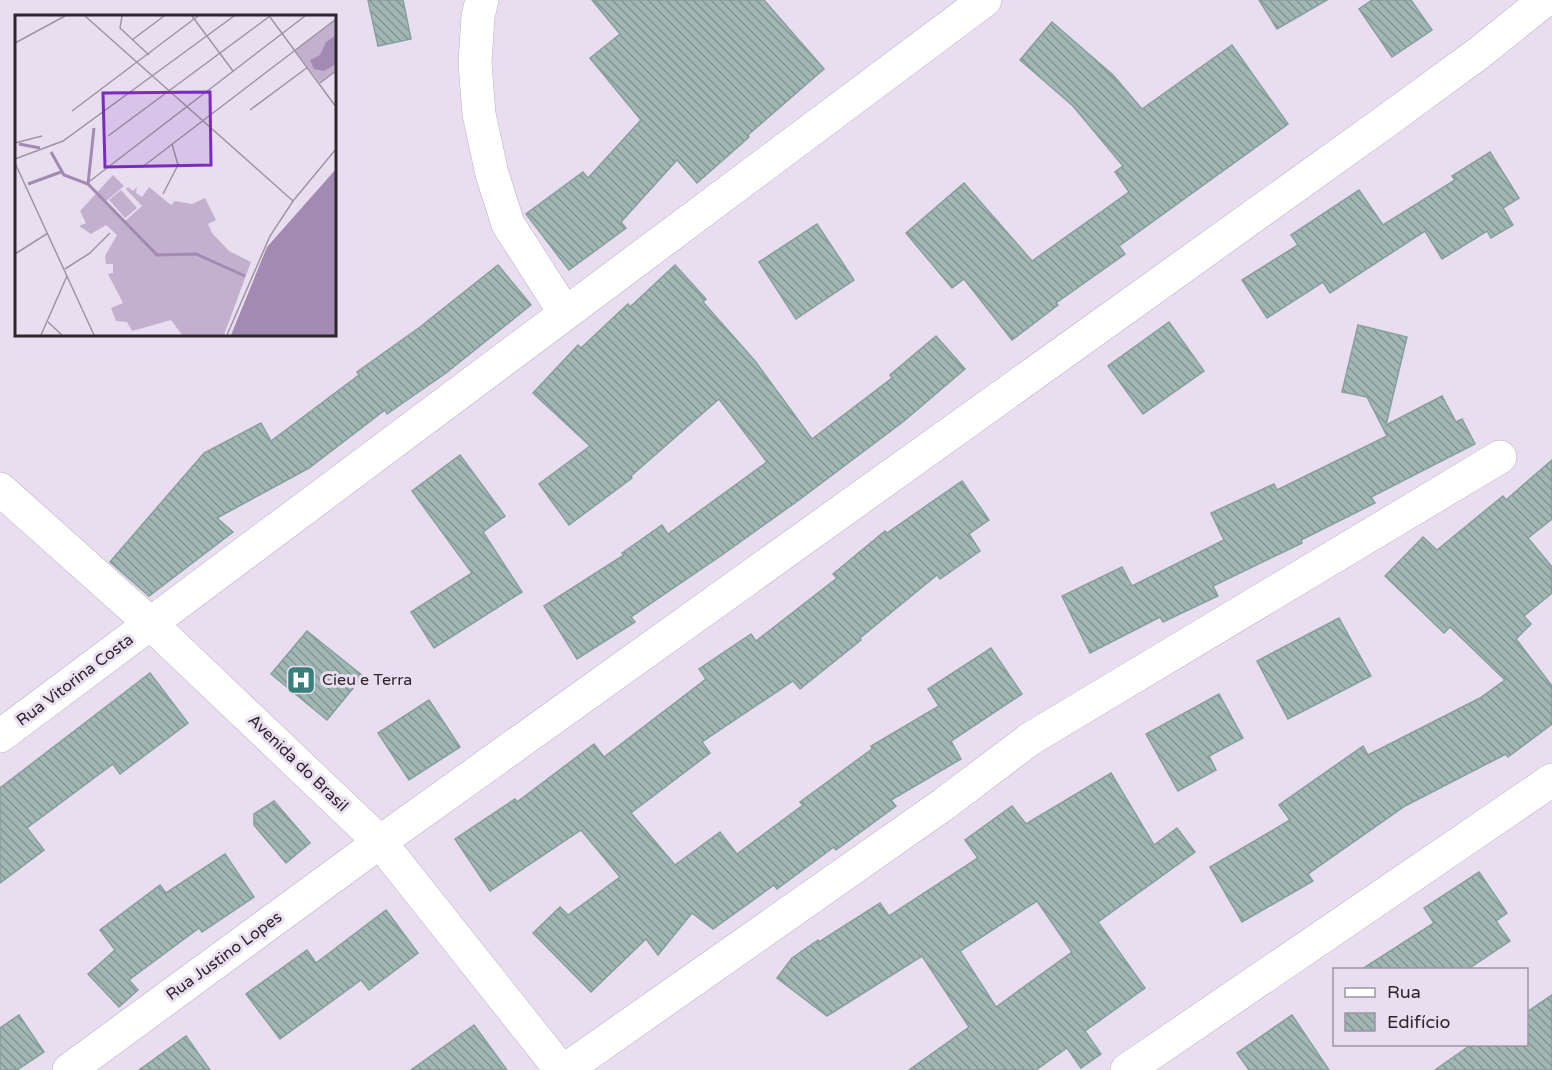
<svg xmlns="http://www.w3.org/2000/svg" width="1552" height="1070" font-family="'Varela Round',sans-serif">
<defs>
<pattern id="building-back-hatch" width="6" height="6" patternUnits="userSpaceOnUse" patternTransform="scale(1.5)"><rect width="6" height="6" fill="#a0b7b4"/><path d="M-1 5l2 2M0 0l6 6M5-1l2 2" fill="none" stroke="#839593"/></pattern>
</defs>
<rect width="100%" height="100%" fill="#e9def0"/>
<g fill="url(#building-back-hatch)" stroke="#889f9c" stroke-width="1.5" fill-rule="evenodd">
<path d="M368,0H403L411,39L378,46Z"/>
<path d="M592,0H764L824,69L748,135L749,137L697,183L677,160L621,222L626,228L569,270L526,214L583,172L588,178L641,120L590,58L620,34Z"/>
<path d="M1259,0H1327L1277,29Z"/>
<path d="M1372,0H1411L1432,30L1392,57L1359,9Z"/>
<path d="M1052,22L1113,75L1142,109L1232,45L1288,124L1119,246L1125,254L1056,303L1058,305L1012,340L964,279L952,288L906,233L964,183L1032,261L1129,192L1115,172L1123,166L1073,106L1020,60Z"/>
<path d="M1490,152L1519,198L1503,208L1513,225L1491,238L1487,231L1442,259L1425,231L1330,293L1323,282L1267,318L1242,280L1298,245L1291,235L1359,190L1383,225L1455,180L1452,176Z"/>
<path d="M817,224L854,280L796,319L759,262Z"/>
<path d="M498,265L531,305L446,373L387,414L385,410L309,468L217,518L233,532L149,596L110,562L204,453L261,423L271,441L359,375L357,372L420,327Z"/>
<path d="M675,265L706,299L703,302L755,361L812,439L892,378L890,375L936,336L965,369L904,421L803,497L722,555L631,617L635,622L577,659L544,606L624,555L622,553L662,525L668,534L767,462L719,399L631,476L632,478L569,525L539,484L590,446L533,393L578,345L581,348L628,304L630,307Z"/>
<path d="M1169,322L1204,371L1143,414L1108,366Z"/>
<path d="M1358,325L1407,337L1386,425L1442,396L1456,422L1462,419L1475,444L1371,497L1375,503L1301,540L1302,543L1213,586L1218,596L1163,622L1160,617L1090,653L1062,596L1122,567L1132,586L1224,540L1211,513L1274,484L1277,490L1387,436L1367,397L1342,392Z"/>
<path d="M460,455L505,516L483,532L522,592L434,648L411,612L472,573L412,491Z"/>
<path d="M1552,460V519L1528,538L1552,567V593L1524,616L1531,624L1516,639L1552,686V724L1508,757L1506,754L1405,806L1308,874L1313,881L1242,922L1210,867L1290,820L1279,805L1363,746L1368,755L1480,698L1505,680L1450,627L1444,633L1385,576L1423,537L1437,550L1503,496L1506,500Z"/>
<path d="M962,481L989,520L969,534L980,551L940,579L937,575L860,638L861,640L800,689L793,681L702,742L710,753L631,813L675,865L720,832L737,854L803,805L800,802L872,749L871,746L939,706L928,689L991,648L1022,694L951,741L961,759L891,800L896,806L836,850L834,847L777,889L774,885L713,929L692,913L658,955L646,939L591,992L533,933L560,907L568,915L620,877L581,830L490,891L455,839L515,799L517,802L594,744L604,757L706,679L699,669L751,634L756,641L837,578L833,574L885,531L887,533Z"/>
<path d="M1339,618L1371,676L1288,719L1257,661Z"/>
<path d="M307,631L363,676L327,720L271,674Z"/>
<path d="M150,673L188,723L120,774L113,764L27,828L44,850L0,883V788Z"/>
<path d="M1219,694L1243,738L1209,756L1216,770L1178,791L1146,734Z"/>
<path d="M429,700L460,747L409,780L378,733Z"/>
<path d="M1111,773L1154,845L1177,828L1195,852L1098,922L1145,988L1085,1031L1101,1054L1081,1068L1067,1048L1036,1070H909L969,1027L922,956L827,1016L777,978L792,958L818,940L819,942L880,903L889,916L978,858L965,840L1012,806L1026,824ZM1037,901L1072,952L996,1007L960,951Z"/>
<path d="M274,801L310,843L286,863L254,825V814Z"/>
<path d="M225,854L254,897L202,932L199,928L129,980L138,990L119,1007L88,974L115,950L100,930L160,885L166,893Z"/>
<path d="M1479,872L1507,913L1496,921L1510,941L1468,969H1362L1434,923L1424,908Z"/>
<path d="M386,910L418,953L369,990L361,980L280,1039L246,994L307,950L316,963Z"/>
<path d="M1552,995V1070H1435L1472,1044H1527V1012Z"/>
<path d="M19,1015L44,1052L17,1070H0V1028Z"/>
<path d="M1292,1015L1329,1070H1249L1237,1053Z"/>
<path d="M474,1025L507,1070H411Z"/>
<path d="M186,1036L210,1070H139Z"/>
</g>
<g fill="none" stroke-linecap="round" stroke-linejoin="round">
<g stroke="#bbb0c1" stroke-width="34">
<g id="minor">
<path d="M482,0L478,16L475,63L479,114L492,174L508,224L565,313"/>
<path d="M0,489L151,624L380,842L561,1070"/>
<path d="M0,736L985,0"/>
<path d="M69,1070L380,842L1382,124L1479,53L1545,0"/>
<path d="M565,1070L944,804L1030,739L1500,457"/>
<path d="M1127,1070L1552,780"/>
</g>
</g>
<use href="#minor" stroke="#fff" stroke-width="33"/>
</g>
<defs>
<g id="hospital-square" transform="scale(1.5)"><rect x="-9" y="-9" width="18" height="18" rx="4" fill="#388079" stroke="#e9def0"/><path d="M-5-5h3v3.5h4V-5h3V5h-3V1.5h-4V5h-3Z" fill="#fff"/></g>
</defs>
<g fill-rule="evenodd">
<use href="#hospital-square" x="301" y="680"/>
</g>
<g text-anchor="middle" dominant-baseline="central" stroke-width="6" stroke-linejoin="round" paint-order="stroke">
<g font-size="16" fill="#2b272d" stroke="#e9def0">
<text transform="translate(75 680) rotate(-37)">Rua Vitorina Costa</text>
<text transform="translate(298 763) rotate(44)">Avenida do Brasil</text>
<text transform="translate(224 956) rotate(-36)">Rua Justino Lopes</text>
</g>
<g font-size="16" fill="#2b272d" stroke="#e9def0" text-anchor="start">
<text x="322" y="680">Cieu e Terra</text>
</g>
</g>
<g transform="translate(15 15)">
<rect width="321" height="321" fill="#e9def0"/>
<path d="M321,4V56L305,68L280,35ZM98,160L109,171L90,187L110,206L127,191L111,174L113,172L118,176L122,172L121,178L127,182L134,172L156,190L160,186L177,189L190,183L201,205L193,209L197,218L214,236L236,247L209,320H167L156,305L117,316L112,307L101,306L96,293L108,288L93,259L98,258V249H91L90,241L102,220L91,210L76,219L64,211L71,208L65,196Z" fill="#c3b0ce"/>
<path d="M106,175L122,193L110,203L94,185Z" fill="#c3b0ce"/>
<path d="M321,20V49L309,56L299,54L295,45L305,40L311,27ZM321,154V320H216L252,232Z" fill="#a38ab2"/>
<path fill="none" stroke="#a38ab2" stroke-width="3" d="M4,129L25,133M36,137L49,160L73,169L142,240L181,239L230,261M13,169L46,157M73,169L79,113"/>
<path fill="none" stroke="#9d95a2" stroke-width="1.5" d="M70,1L278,186M107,1L105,13L134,40M177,1L218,56M255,2L321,92M117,25L149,1M0,28L50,1M305,68L321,56M235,95L293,52M57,96L183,1M93,121L255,1M0,128L27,121M0,144L48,126L219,1M0,148L79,320M126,153L321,4M75,166L290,1M148,179L163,150L157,129M0,239L33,218M50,254L75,238L95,218M33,307L47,320M26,320L52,261M212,320L255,221L278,186L321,134"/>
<path fill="#7b2cbf" fill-opacity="0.15" stroke="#7b2cbf" stroke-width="3" d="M195,77L196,150L90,152L88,78Z"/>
<rect width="321" height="321" fill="none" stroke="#2b272d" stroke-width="3"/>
</g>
<rect x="1333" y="968" width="195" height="78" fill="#e9def0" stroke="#9d95a2" stroke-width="1.5"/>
<rect x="1345" y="988" width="30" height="9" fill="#ffffff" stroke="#9d95a2" stroke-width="1.5"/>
<text x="1387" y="998" font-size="18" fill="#2b272d">Rua</text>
<rect x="1345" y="1013" width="30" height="18" fill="url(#building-back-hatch)" stroke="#9d95a2" stroke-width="1.5"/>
<text x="1387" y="1028" font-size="18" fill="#2b272d">Edifício</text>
</svg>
